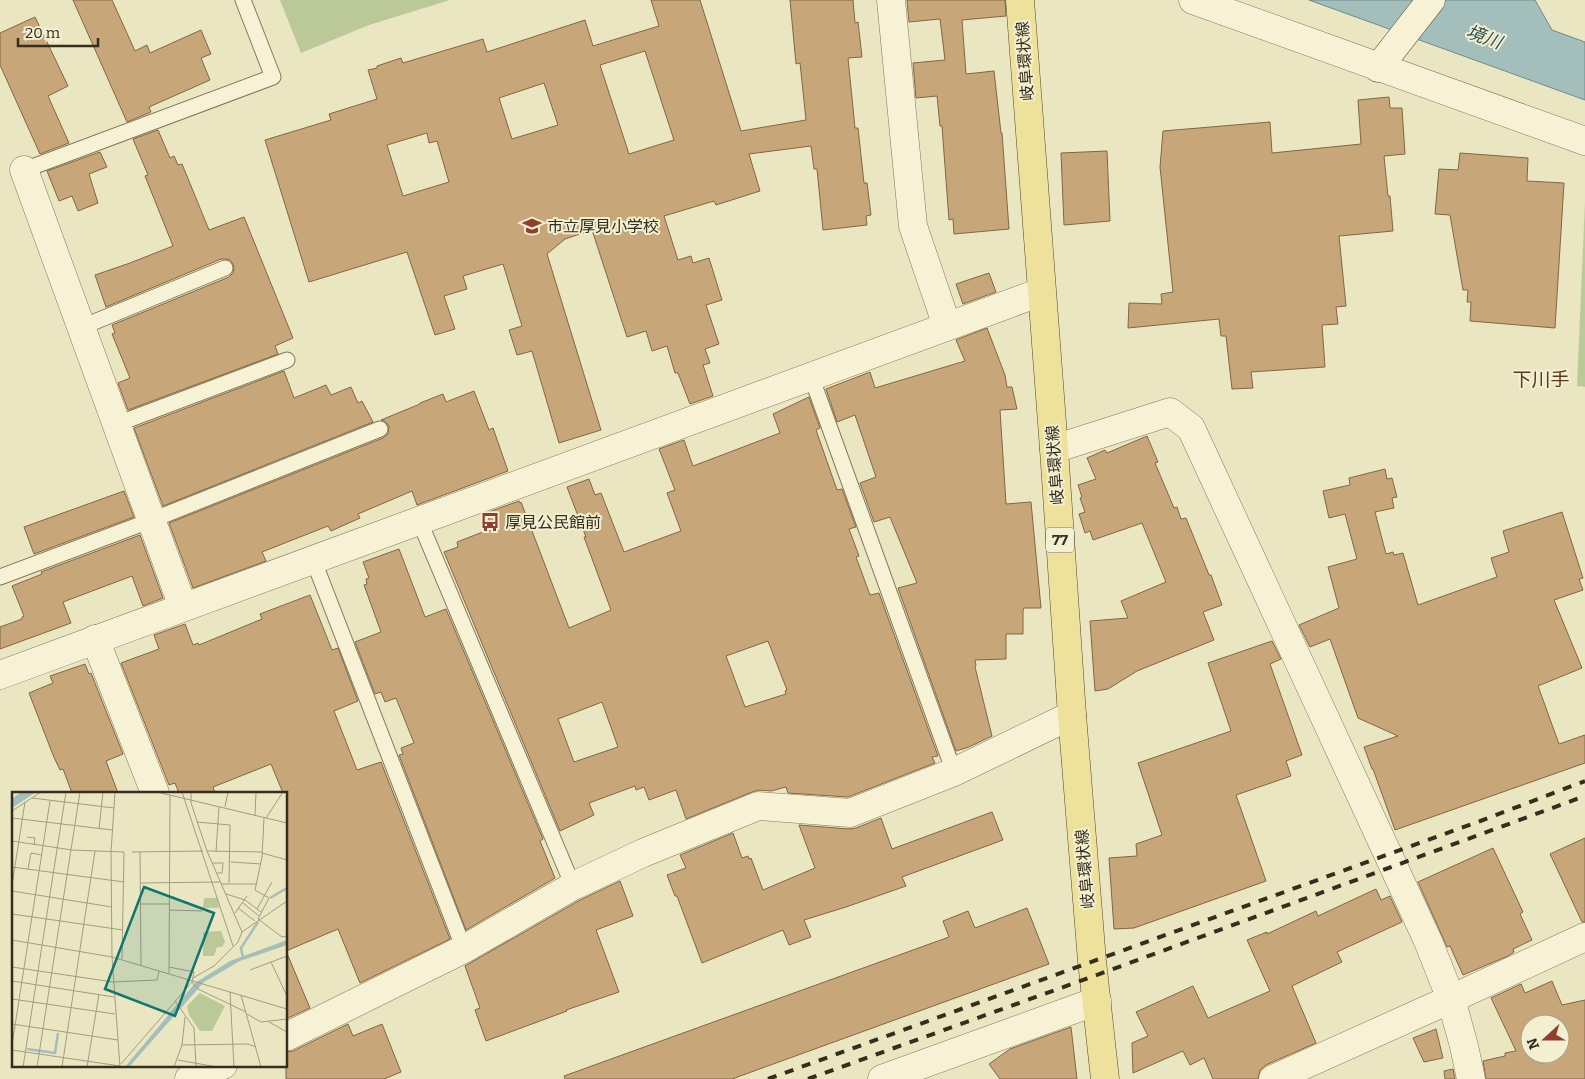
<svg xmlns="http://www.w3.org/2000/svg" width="1585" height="1079" font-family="Bitter,'Noto Sans JP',serif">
<rect width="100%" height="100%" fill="#ebe6c2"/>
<g fill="#bac997">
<path d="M280,0H450L369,25L301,53Z"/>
<path d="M1585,202V387L1577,386Z"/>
</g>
<path fill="#a4bebb" stroke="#6c8c89" d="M1309,0H1535L1552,30L1585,42V100Z"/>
<g fill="#c7a77a" stroke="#826642" fill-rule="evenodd">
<path d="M73,0H112L135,51L147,45L150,53L201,30L211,54L201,58L210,80L149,107L151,112L127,122Z"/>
<path d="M651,0H700L741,131L806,120L800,63L796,64L790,0H853L855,23L858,22L862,57L848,58L855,128H858L864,183H867L871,215L866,216L867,225L823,230L817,169H814L811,146L749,154L760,191L716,205L714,201L664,216L678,260L691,256L693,263L709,258L722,300L706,305L719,344L705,349L710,363L703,365L713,396L690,404L678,373H675L667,346L652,351L646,331L627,337L592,230L565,239L547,254L601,430L559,443L532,351L517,355L509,330L522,326L503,264L463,276L467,289L444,296L455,329L435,335L407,252L309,282L265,140L331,120L329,114L377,99L368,70L377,68V66L401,58L403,63L483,39L487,52L585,20L593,46L659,26ZM645,51L674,140L629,154L600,65ZM544,83L558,125L512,139L499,98ZM427,133L429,143L437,141L449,182L403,196L387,145Z"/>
<path d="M907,0H1005L1006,16L962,20L966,74L994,71L1001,133H1002L1009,229L954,234L953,219L949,220L942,126H940L937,96L916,98L913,63L945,60L940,19L909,22Z"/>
<path d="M35,17L68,86L48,96L69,143L40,154L0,65V33Z"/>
<path d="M1389,97L1390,108H1402L1405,154L1384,156L1388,196H1390L1393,231L1339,236L1346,306L1336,307L1338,324L1322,325L1325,367L1251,372L1253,388L1232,389L1226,336H1221L1219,319L1128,328L1129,303L1162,304L1161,294L1173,292L1160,167L1163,131L1270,122L1272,153L1361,144L1358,100Z"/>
<path d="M158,130L170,158L174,156L178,165L182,164L209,230L244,217L293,338L275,346L278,354L128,410L118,383L130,378L112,334L115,333L112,325L229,277L233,273L234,269L233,264L230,260L226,259H221L106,307L95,275L130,263L173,246L145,176L148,175L133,139Z"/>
<path d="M1107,151L1110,221L1064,225L1061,153Z"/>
<path d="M100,152L107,167L89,174L98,203L78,211L72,196L59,201L47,171Z"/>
<path d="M1460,153L1528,158L1527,181L1564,183L1555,328L1470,321L1471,302H1467L1468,290H1463L1450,215L1435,214L1439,169L1458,170Z"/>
<path d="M989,273L996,292L963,304L956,284Z"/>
<path d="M987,328L1005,375L1007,387H1012L1017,409L1000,410L1006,504L1031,502L1041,608H1024L1023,611V634H1006V659L975,660L976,666L975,667L992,736L969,747L956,751L898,588L917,583L890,517L874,522L860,483L876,477L855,415L837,422L826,389L870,372L875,388L965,361L956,340Z"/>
<path d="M284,371L294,398L326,385L331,395L351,387L358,403L362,401L373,422L163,506L134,428Z"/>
<path d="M474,391L489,430L493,428L508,471L417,505L412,491L358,514L360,518L331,531L328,526L262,552L266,561L193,588L169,523L383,438L388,434L389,426L385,421L381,420L420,404V403L443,394L446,402Z"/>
<path d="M809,397L820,428L816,430L837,490L842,489L856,527L849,529L859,556L856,557L870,595L879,593L938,756L932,757L935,763L848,797L788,793L786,787L771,791L759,790L752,792L686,819L676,790L649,800L644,787L636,790L635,786L589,803L594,815L560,831L444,552L458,547L457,542L493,528L486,513L519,501L520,503L521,502L569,628L611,610L584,537H586L567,487L589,479L595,495L601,493L624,552L681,531L667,493L675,490L659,449L684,440L693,466L780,433L773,414ZM768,641L787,690L785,691L786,694L745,707L726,656ZM602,702L618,747L574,762L558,719Z"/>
<path d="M1147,436L1158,462L1155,463L1174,508L1177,507L1181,519L1186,518L1209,575H1211L1222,605L1203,612L1214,640L1137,671L1108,689L1095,691L1090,621L1128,618L1121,601L1166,582L1142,523L1093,540L1090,531L1085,533L1079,514L1085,512L1080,498L1082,497L1078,485L1096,479L1087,458L1105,450L1107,453Z"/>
<path d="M1385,469L1387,479L1392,478L1397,497L1392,498L1394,508L1375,512L1386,554L1393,552L1394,555L1403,553L1418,605L1497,577L1491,558L1509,552L1503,531L1562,512L1583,578L1579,579L1583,590L1554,600L1582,668L1538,686L1559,744L1585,735V763L1395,830L1373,769H1372L1364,747L1398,736L1358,718L1330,639L1310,647L1299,625L1339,608L1328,567L1357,559L1345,514L1329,518L1323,491L1350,485L1349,478Z"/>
<path d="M124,491L134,517L34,554L24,527Z"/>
<path d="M140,535L163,598L143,606L132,576L63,602L71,623L0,649V627L22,619V617L24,616L12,586L42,574L41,572Z"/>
<path d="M399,549L425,617L446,609L543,839L540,841L555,878L466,930L399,755L403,754L401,748L414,743L396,698L385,702L381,692L375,694L355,642L381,632L364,585L367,584L366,579L369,578L363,562Z"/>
<path d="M310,595L332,650L338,648L358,701L334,711L357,770L381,762L450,939L360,983L338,929L286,951V793H283L271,764L213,787L215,793H179L175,783L169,785L121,663L159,649L154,635L185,624L193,645L198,643L199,645L262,619L260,614Z"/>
<path d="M1272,641L1281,659L1270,664L1302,755L1286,761L1291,776L1236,795L1266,881L1134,928L1114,929L1109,858L1137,856L1136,844L1162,835L1138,763L1231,731L1208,663Z"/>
<path d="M85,664L89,674L91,673L123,754L106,761L118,793H72L63,769L60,770L53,755L29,693L53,683L50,676Z"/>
<path d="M992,812L1003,840L902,877L906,886L846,907L804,920L811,937L789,945L783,930L702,963L677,896H675L667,875L686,868L680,855L733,833L742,858L748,856L749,859L751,858L763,890L815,868L799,825L849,829L856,828L881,818L892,849Z"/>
<path d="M1585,838V922H1582L1550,854Z"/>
<path d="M1493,848L1523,912L1520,914L1532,940L1513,949L1514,952L1508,956L1463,975L1450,946L1447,947L1418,882Z"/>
<path d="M620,881L633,916L596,930L619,992L566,1010L567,1011L486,1041L475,1010L480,1008L465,966L580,900Z"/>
<path d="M1376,889L1381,900L1390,896L1402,922L1337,952L1342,962L1292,986L1316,1043L1266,1065L1260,1070L1258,1079H1213L1204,1058L1190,1065L1183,1051L1133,1073L1132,1043L1148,1036L1136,1012L1193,986L1208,1018L1270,991L1247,940L1267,932V934L1316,911L1318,916Z"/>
<path d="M1027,908L1049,964L732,1079H565L564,1076L949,937L943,921L968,911L975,928Z"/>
<path d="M286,951L310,1008L286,1019Z"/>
<path d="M1552,981L1562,1005L1585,1000V1079H1486L1483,1061L1505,1056V1053L1516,1051L1491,998L1521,984L1525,993ZM1530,1024H1560V1054H1530Z"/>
<path d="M348,1024L353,1036L382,1024L401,1072L384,1079H286V1052L293,1051Z"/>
<path d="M1071,1027L1077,1079H1000L989,1064L1010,1049Z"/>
<path d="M1436,1029L1443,1058L1424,1062L1413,1038Z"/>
<path d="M1453,1069L1455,1079H1445L1444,1071Z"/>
</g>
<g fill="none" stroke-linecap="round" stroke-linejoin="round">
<g stroke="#84785a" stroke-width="17">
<g id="lane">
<path d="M24,170L273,77L243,0"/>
<path d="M82,327L225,268"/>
<path d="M811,376L954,772"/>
<path d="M117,424L287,360"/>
<path d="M419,520L573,886"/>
<path d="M313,559L464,949"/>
<path d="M0,577L152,520L380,429"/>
</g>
</g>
<g stroke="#84785a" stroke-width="29">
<g id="street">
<path d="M891,0L913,226L947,326"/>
<path d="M1193,0L1585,141"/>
<path d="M24,170L183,607"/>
<path d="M1054,449L1170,412L1191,428L1428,941L1451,999L1464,1046L1471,1079"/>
<path d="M95,639L155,793"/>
<path d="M0,675L1041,292"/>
<path d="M286,1037L464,949L573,886L643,853L758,806L850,813L954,772L1072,715"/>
<path d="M189,1079L223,1065"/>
<path d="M882,1079L1097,1001"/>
<path d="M1273,1079L1451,999L1585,937"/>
</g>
</g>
<g stroke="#66593e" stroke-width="29">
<path id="secondary" d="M1378,68L1431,0"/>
</g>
<g stroke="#52452f" stroke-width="29">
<path id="primary" d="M1020,0L1054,449L1072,715L1092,961L1105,1079"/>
</g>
<use href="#lane" stroke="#f7f2d5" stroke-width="15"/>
<use href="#street" stroke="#f7f2d5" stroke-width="28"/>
<use href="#secondary" stroke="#f7f2d5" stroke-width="28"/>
<use href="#primary" stroke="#ede19c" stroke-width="28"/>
<g stroke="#352d1e" stroke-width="4" stroke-dasharray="9 9" stroke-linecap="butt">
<path d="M768,1079L1483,820L1585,781"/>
<path d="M808,1079L1094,976L1585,796"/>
</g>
</g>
<defs>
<g id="school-bare" transform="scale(1.5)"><path d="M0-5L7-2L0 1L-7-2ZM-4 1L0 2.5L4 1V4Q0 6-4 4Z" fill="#903e2e" stroke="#f3efd1" stroke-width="2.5" paint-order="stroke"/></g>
<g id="bus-bare" transform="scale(1.5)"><path d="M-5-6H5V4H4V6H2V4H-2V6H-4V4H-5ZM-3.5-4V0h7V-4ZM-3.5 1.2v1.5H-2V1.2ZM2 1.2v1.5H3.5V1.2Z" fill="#903e2e" stroke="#f3efd1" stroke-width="2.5" paint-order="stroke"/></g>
</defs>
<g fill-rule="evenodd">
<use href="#school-bare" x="532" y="226"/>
<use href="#bus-bare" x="490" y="522"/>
</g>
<g text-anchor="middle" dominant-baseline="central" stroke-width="4" stroke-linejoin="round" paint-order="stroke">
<rect fill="#f3efd1" stroke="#6e6754" stroke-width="1" x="1046" y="527.5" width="28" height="25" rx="4"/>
<g font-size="15" font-weight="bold" fill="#352d1e">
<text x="1060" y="540">77</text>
</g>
<g font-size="16" fill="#352d1e" stroke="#f3efd1">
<text transform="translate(1025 61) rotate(-94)">岐阜環状線</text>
<text transform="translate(1055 465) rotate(-94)">岐阜環状線</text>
<text transform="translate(1085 869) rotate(-95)">岐阜環状線</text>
</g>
<g font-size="16" fill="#352d1e" stroke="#f3efd1" text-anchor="start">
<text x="547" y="226">市立厚見小学校</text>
<text x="505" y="522">厚見公民館前</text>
</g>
<g font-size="18" font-style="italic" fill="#2e5054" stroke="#f3efd1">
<text transform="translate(1484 37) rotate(20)">境川</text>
</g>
<g font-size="19" fill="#5f3820" stroke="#f3efd1">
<text x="1541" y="379">下川手</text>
</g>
</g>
<g transform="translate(12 792)">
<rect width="275" height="275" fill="#ebe6c2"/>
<path d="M192,106H205L207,116H191ZM209,139L213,150L210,155H205L202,164H191V140ZM188,201L213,214L200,239H188L177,223L175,214Z" fill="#bac997"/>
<path d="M9,0H24L0,16V7ZM275,148V153L228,169L192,190L117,275H113L183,191L218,169Z" fill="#a4bebb"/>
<path fill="none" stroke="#a4bebb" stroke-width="2.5" d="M258,106L275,96M231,166L229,156L246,130M15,257L43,261L46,241"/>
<path fill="none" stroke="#a29c80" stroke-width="1" d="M103,0L99,60L100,165L108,275M145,0L275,31M170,0L221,154M179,0V11L195,59L230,140M20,6L102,16M213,15L216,0M0,19L29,0M243,24L244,0M0,26L100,38M254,26L271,0M185,30L218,33L217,91M87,37L91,0M15,45L23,46L22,53M0,49L60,58L112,60L110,167M195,59L251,60M120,60L191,59M128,60L129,173M204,60L207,15M250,61L275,68M219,70L249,72M200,71H211L210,81H205M0,75L112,90M16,77L19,61L30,63M129,91L208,90M209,92H245M0,93L13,10M0,99L100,115M214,102L233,108L249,120M231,111L247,124M128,112H158M226,116L243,129M245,117L260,90M158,118L190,119M223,121L235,104M0,122L111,138M246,127L257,106L243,98L250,65L252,26M246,127L270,145L275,144M0,148L100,165L275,217M259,170L275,204M0,175L101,190L145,188L147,179M238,178L275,164M157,181L158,3M181,186L202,174L226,150L230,140L275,109M0,189L102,205M180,190L186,197L234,220M218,200L222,275M229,203L249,275M0,207L103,222M163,209L182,236L184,275M235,222L249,230L275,227M257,230L275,240M0,232L106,248M0,253L38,9M170,253L236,252L244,255M0,258L108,274M166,268L205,275M109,272L180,190L182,180L157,175M11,275L54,0M25,275L68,0M50,275L83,59M75,275L87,202M162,275L170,253L173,225"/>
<path fill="#0f766e" fill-opacity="0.15" stroke="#0f766e" stroke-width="2.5" d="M132,95L202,121L163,224L93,197Z"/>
<rect width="275" height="275" fill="none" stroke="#352d1e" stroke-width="2.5"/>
</g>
<g transform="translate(1545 1039) rotate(249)"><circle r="24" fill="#f3efd1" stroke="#a7a189"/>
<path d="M0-4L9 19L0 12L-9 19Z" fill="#903e2e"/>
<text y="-8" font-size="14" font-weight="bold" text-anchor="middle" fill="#352d1e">N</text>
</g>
<path d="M18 38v8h80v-8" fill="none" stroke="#352d1e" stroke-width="2.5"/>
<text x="25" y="38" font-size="15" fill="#352d1e" stroke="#f3efd1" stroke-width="4" paint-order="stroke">20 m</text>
</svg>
